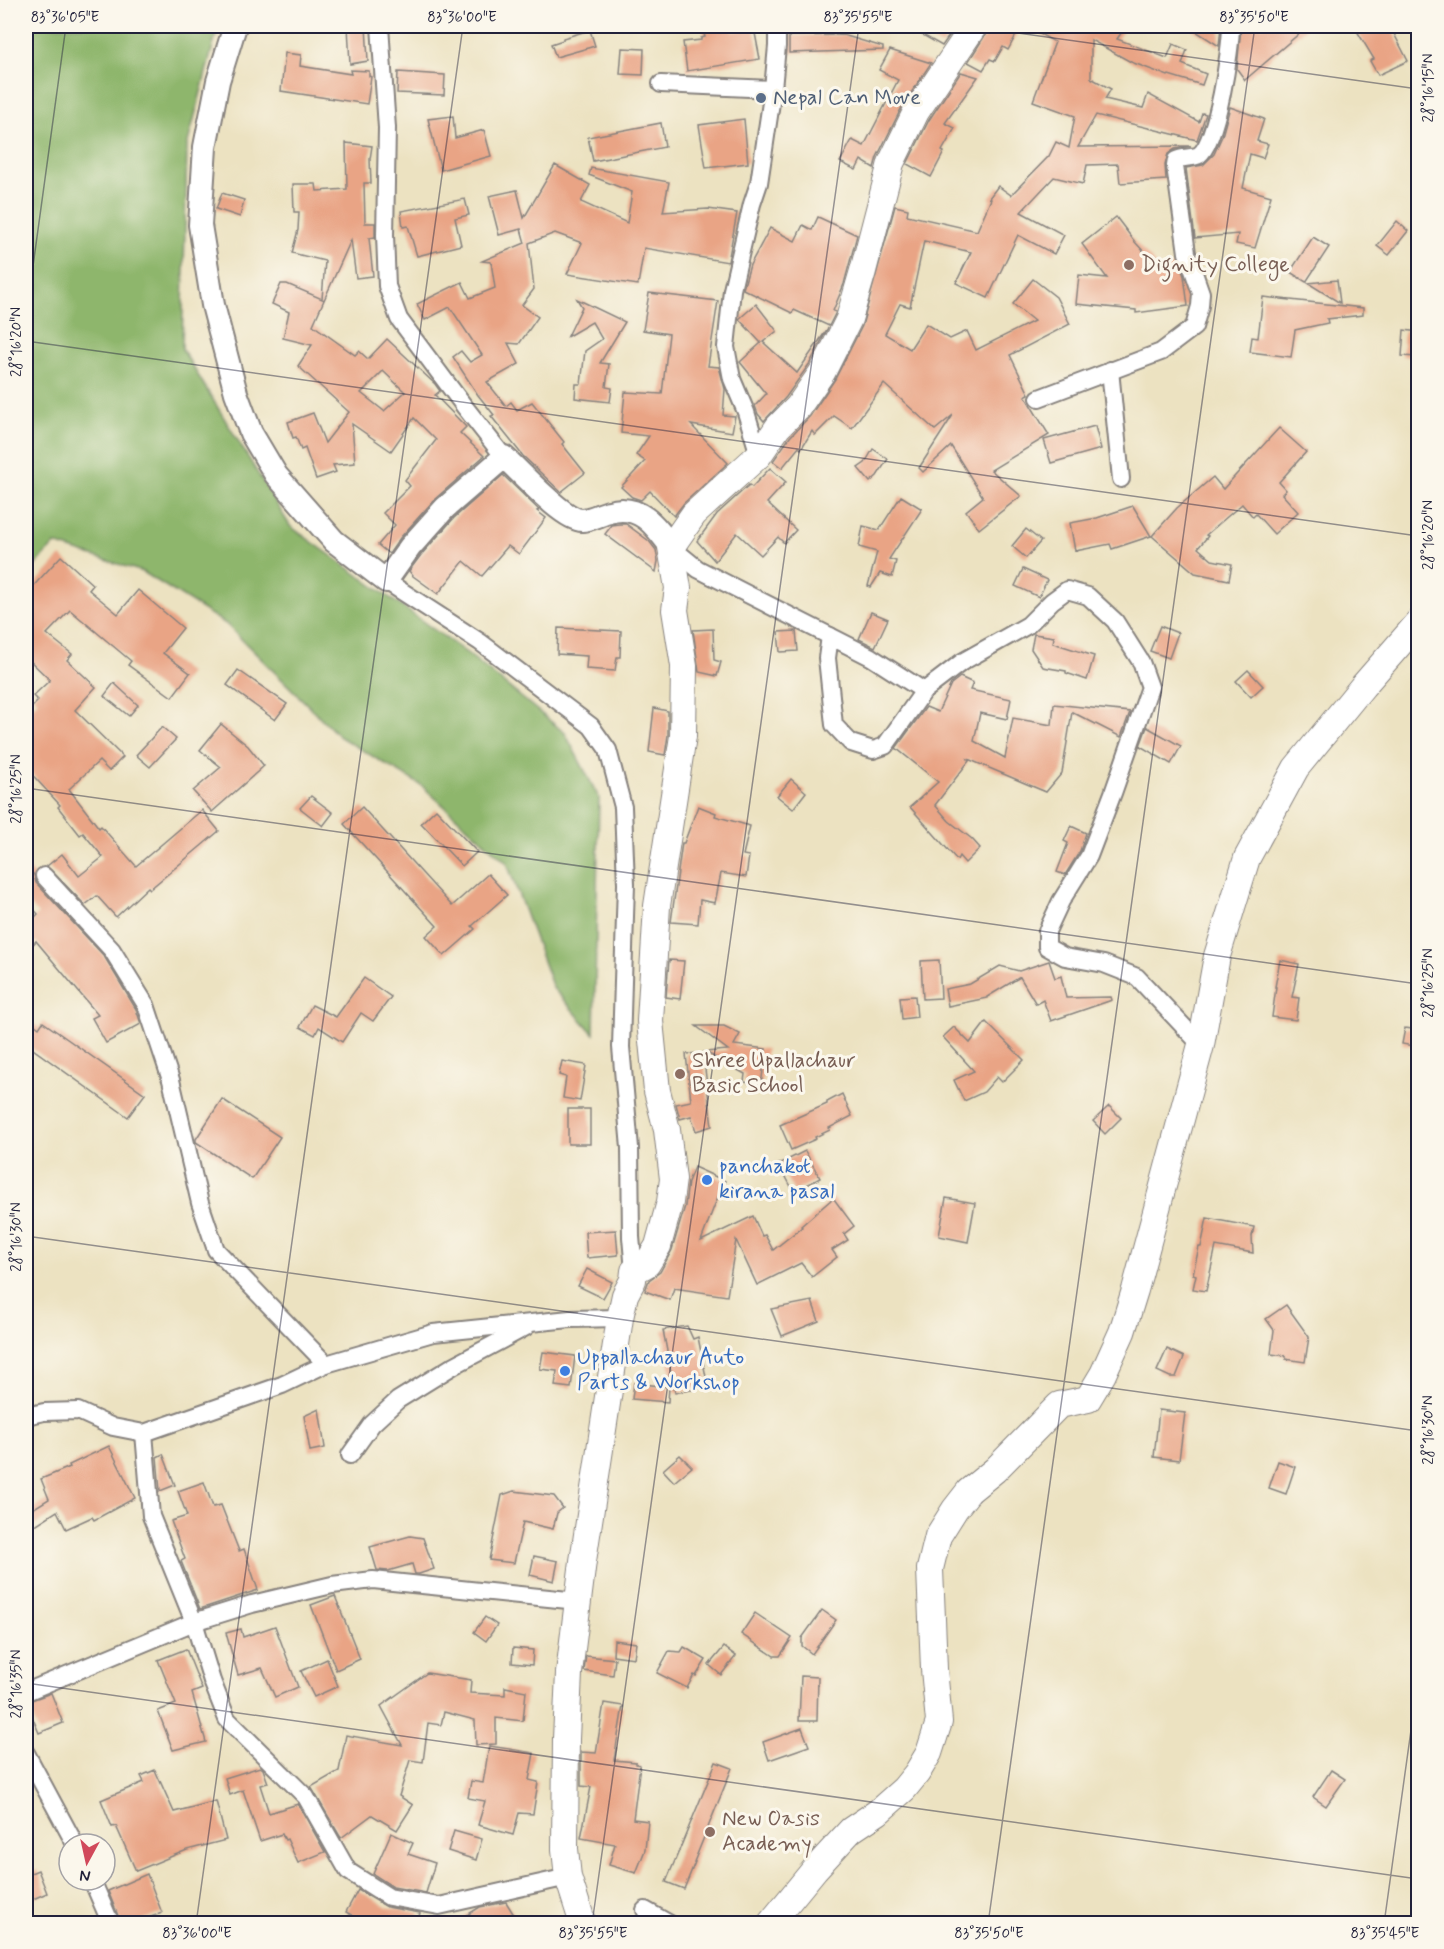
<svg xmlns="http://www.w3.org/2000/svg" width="1444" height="1949" font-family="Mynerve,sans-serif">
<rect width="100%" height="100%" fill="#fbf7ec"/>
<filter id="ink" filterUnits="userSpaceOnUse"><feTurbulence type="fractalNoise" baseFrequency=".0167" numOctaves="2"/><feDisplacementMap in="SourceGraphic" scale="12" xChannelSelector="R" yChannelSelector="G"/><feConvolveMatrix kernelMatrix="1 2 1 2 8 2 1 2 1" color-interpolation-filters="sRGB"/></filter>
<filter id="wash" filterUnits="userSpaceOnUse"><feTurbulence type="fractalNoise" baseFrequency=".008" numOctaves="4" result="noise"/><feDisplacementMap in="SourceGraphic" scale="24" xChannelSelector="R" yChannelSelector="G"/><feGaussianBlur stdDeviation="1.35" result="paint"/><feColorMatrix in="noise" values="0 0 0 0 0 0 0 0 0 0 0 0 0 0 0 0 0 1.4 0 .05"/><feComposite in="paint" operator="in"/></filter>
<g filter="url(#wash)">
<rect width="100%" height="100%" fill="#ece2c1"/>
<path fill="#8eb66c" stroke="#586c54" stroke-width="1.5" d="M26,26H218L187,146L182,349L290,526L468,654L565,733L599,798L594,1034L553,988L507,863L421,785L340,737L226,624L143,572L55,544L26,575Z"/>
<g id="blocks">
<g fill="#e9a485" fill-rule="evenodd">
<path d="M348,26H366L368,61L350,64Z"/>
<path d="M702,26H732L733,32L754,28L760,59L687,71L683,42L701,40V38L705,37Z"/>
<path d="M907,26H956L942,46Z"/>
<path d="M989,26H1021L1008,50L1003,47L995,61L990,59L983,70L968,62L986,34Z"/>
<path d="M1025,26H1126L1117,39L1167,58L1173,44L1187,50L1182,64L1206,74L1202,85L1169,75L1168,76L1131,62L1091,40V78L1111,89L1105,99L1143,108L1148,94L1199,122L1202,113L1206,114L1197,140L1096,115L1078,147L1191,146L1175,149L1168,154L1165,165L1166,180L1120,183L1118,164L1087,165L1083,184L1054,177L1021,212L1064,235L1054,254L1018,235L988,298L956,283L971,252L924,241L910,307L900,304L885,334L910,349L926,324L950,339L967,331L976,350L1034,321L1013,304L1033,279L1056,297L1070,324L1010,355L1029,394L1025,396L1049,435L991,470L1021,496L979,529L966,511L983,497L951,446L923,472L919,468L953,415L935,430L884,384L852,428L834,416L815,435L812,431L801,449L799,447L782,468L773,461L790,437L810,416L835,379L862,326L895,206L908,209L907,215L977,231L991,199L989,198L998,186L1011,195L1049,156L1056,142L1069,148L1075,116L1033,101L1055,42Z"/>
<path d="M1188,26H1221L1219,46Z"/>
<path d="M1241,26H1308L1245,80L1237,69Z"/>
<path d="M1365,26H1390L1408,61L1378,75L1370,61L1374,59L1357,31Z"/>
<path d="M590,30L595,46L556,57L551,44L563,40V38Z"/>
<path d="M843,35L883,47V50L789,53V36Z"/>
<path d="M622,48L644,49L643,75L620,74Z"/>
<path d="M890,50L931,63L903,105L877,157L874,168L861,160L856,170L840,162L852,140L864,146L898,80L879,70Z"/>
<path d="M285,53L301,55L300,66L351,74L350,70L369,71V76L371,77L367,104L281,91Z"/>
<path d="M398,72L445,75L444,95L397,93Z"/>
<path d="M961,72L978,77L945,123L955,128L942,151L944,152L931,177L907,164L929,120Z"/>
<path d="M1230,107L1264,119L1257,141L1268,144L1263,158L1250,154L1243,188L1271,196L1255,248L1236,244L1238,234L1195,238L1186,168L1203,165L1214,154L1222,136Z"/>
<path d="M453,116L455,138L484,130L491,156L441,170L428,119Z"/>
<path d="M744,119L748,163L706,168L699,125Z"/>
<path d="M661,123L665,147L593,161L588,137Z"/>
<path d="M346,143L372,146L370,159L371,183H364L365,223H375V237L369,238L373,276L356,278L351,240L324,300L323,299L324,300L313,325L355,355L359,351L368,359L387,339L435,384L440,391L435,395L466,427L460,433L484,456L435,499L400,538L389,554L378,545L395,525L383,513L410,486L405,480L436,440L414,418L391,451L352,424L355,463L333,465L336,472L316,479L305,448L301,450L296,437L293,438L288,422L313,413L325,443L349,412L298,366L312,345L283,338L289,312L272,304L281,284H287L322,299L325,261L292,253L298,230L299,212H294L293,184H316L317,191L347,189ZM383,371L405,392L384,411L361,393Z"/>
<path d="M555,165L590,185L581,202L627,223L632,192L589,175L591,168L669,182L663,212L708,209L737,213L728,262L644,248L638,285L567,274L582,243L555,233L529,243L534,289L522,305L538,317L519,344L508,343L519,364L487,382L506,406L511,402L517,410L532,402L564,442L562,444L585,473L561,492L523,456L491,416L494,415L478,395L453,357L461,351L470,362L482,355L450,307L425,320L417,304L462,282L470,298L495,288L491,262L482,261L525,243L521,229L499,235L489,196L517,190L524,218Z"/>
<path d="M222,193L244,200L240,217L216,209Z"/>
<path d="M465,199L469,215L455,218L461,245L417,256L408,226L403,227L401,211Z"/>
<path d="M818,217L857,235L844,284L833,311L836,312L829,326L794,310L792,313L743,289L750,265L770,228L795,241L803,225L812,230Z"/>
<path d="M1116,217L1135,242L1159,268L1180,265L1184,276L1188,306L1136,313V310L1076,304L1079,275L1107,278L1082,244Z"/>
<path d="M1397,221L1408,231L1389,255L1377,246Z"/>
<path d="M1313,237L1329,247L1306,282L1290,272Z"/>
<path d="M1337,280L1340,303L1308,283Z"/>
<path d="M649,293L718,301L708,366L719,367L725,389L723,415L735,416L732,432L691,425L728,463L684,503L674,516L650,491L641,500L632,497L621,487L645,461L636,455L649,436L621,433L625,392L662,394L669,334L643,330Z"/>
<path d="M1263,297L1363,308V315L1327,319L1328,323L1295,330L1291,357L1250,352L1252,337L1258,338Z"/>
<path d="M577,299L625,322L600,363L609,364L606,387L612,388L610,402L575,398L576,384H581L585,351L602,339L592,322L568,336L582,307Z"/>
<path d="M756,304L777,331L763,342L797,373L828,328L810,363L786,397L764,421L758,414L755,406L766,394L740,362L761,343L739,319Z"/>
<path d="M1404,330L1419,332L1417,357L1402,356Z"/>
<path d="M1095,426L1101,449L1051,463L1044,440Z"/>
<path d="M1279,428L1306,452L1279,482L1286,490L1282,494L1298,512L1274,534L1256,514L1253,517L1242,504L1206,535L1208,536L1198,548L1212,560L1232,564L1229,580L1195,573L1152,536L1177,508L1213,477L1223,489Z"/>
<path d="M873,449L888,459L877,476L870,482L858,468L865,463Z"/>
<path d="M770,468L786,482L767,503L796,530L784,543L778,537L761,555L737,533L715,561L697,541L717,514L749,485L752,487Z"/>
<path d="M503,475L539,510L537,511L546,518L519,554L508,546L482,576L464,561L438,594L413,576L409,571L421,555L454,518Z"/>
<path d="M901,496L922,509L889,559L896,561L892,577L880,573L871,587L868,586L877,552L859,547L863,526L879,530Z"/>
<path d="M1133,506L1151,536L1112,549L1110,544L1075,551L1070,523L1097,518Z"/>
<path d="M620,524H626L649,541L656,550L658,561L656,572L605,534L612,525Z"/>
<path d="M1026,529L1041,541L1026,558L1012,546Z"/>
<path d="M61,556L93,585L89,590L118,614L138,590L183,628L163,653L190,673L172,697L128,665L131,661L70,610L47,634L72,654L67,660L96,687L75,710L123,757L109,771L99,761L69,789L99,828L101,826L136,866L202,810L219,831L150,889L148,887L116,917L97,896L85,905L47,866L62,854L79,876L103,857L83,833L80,835L58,807L60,805L26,768V713L38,701L33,696L50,680L26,657V594Z"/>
<path d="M1023,569L1047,580L1039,597L1015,586Z"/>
<path d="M871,612L888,619L875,647L859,639Z"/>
<path d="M1160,626L1178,633L1169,658L1150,651Z"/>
<path d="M558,628L621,631L620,657H617L615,671L586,669L587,656L557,654Z"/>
<path d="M713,629L714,660L721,662L717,676L699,672L693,630Z"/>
<path d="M796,631L798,651L780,652L778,632Z"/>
<path d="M1034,634L1054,637L1053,643L1094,656L1087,680L1066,673V671L1043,667L1031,649Z"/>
<path d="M238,670L287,704L275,720L227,685Z"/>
<path d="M1248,670L1263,686L1251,697L1236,681Z"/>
<path d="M960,677L973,683L970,690L1011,699L1007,719L980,713L974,741L1005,758L1013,718L1052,725L1054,704L1130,712L1121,737L1072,712L1062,773L1046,792L968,759L969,761L935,805L949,821L972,839L980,848L965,863L959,856L957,860L910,807L938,782L896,748L926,707L938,712L951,684Z"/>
<path d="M114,683L138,705L129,716L104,696Z"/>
<path d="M654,708L668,711V735L665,755L649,752Z"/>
<path d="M221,724L248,746L264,766L212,812L193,791L221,767L200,750Z"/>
<path d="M162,727L176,739L150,767L136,755Z"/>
<path d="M1147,727L1181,746L1171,764L1140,746Z"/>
<path d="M791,779L806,792L793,809L777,796Z"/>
<path d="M311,796L333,813L323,826L300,808Z"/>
<path d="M698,806L716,813L715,816L750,826L743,855L749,856L746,877L721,873L715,903L700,900L698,924L671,922L682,843H684Z"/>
<path d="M362,807L452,906L488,874L507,895L472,926L475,929L444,956L426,936L437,926L344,824Z"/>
<path d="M436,809L477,852L462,866L421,823Z"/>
<path d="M1071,826L1086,833L1080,851L1065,875L1057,872L1068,843L1064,841Z"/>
<path d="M26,866L34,875L36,883L104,956L136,1009L141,1024L106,1043L92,1018L98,1015L36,941L26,952V926L38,914L26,901Z"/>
<path d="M669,960L684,961L680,999L666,997Z"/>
<path d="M939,960L941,998L923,999L921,961Z"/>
<path d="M1280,960L1299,964L1292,997L1299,998L1296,1020L1272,1017L1276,987H1275Z"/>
<path d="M1049,961L1055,978L1061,976L1066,998L1111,997L1112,1000L1051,1021L1043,1000L1036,1004L1020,977L987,997V998L948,1006L945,989L970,984L1000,966L1019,971Z"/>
<path d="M364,978L391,997L373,1021L361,1013L342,1042L319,1027L315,1035L300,1027L312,1005L336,1017Z"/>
<path d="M915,996L917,1017L902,1019L900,997Z"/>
<path d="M26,1018L39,1028L43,1022L145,1094L128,1117L26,1044Z"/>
<path d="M986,1022L1024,1060L1002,1082L997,1077L984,1092L964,1101L954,1080L974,1071L943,1037L954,1027L970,1043Z"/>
<path d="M696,1026H724L740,1034L734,1045L766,1049L761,1085L744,1082L745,1074L705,1052L728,1050Z"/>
<path d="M1405,1028L1419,1030V1047L1402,1044Z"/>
<path d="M703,1053L712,1126L696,1131L691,1116L680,1119L676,1104L691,1101L686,1054Z"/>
<path d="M562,1061L586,1065L580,1101L563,1098L566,1077L559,1075Z"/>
<path d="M842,1094L852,1116L829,1128L830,1130L815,1137L816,1139L791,1150L780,1125L827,1104V1102Z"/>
<path d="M222,1099L280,1137L252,1179L196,1142V1139Z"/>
<path d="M1109,1106L1121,1118L1105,1134L1093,1121Z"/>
<rect x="568" y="1109" width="22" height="35"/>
<path d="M805,1151L820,1178L794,1192L779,1164Z"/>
<path d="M694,1167L725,1181L715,1204L701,1241L753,1216L762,1236L765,1235L773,1250L802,1227L801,1226L832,1199H834L854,1226L844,1234L848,1240L832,1250L837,1257L812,1277L801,1263L757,1285L736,1240L727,1296L674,1288L670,1300L645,1291L649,1280L660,1272L672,1250L685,1206L688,1182Z"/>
<path d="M946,1198L975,1203L968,1242L939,1236Z"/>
<path d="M1207,1218L1254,1227L1252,1236L1253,1253L1216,1246L1206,1291L1193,1289L1196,1275L1193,1274L1199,1247H1201Z"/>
<path d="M616,1230L618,1255L587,1258L585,1232Z"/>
<path d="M587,1269L612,1282L603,1298L578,1286Z"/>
<path d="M812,1301L819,1321L782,1336L771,1309Z"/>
<path d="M1286,1305L1309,1337L1305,1362L1286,1359V1356L1271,1354L1274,1330L1266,1319Z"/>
<path d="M687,1326L693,1339L698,1337L708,1387L675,1393L663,1330Z"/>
<path d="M1167,1349L1184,1357L1176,1377H1170L1157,1371Z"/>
<path d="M543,1352L575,1356L571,1388L555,1386L557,1371L540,1369Z"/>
<path d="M634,1383L669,1387L668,1402L632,1399Z"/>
<path d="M319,1409L325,1448L310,1451L304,1416Z"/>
<path d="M1159,1410L1185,1413L1179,1460L1154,1457Z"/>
<path d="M109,1446L135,1498L94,1520L92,1517L66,1529L57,1511L26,1531V1513L49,1499L41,1479L70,1467L69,1465Z"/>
<path d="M163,1454L175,1485L160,1491L157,1457Z"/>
<path d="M680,1455L692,1467L674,1482L663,1470Z"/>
<path d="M1278,1461L1295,1467L1286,1494L1269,1488Z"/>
<path d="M204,1482L213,1507L221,1505L239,1551L244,1549L258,1590L200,1609L181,1561L185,1559L171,1521L187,1516L178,1491Z"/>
<path d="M514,1491L554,1496L563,1508L557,1513L553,1529L523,1522L514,1563L489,1560L502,1495Z"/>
<path d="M410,1536L423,1538L434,1569L419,1574H415L412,1564L388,1571L377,1570L370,1547Z"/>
<path d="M534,1556L558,1561L554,1581L530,1575Z"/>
<path d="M335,1596L360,1659L336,1670L311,1605Z"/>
<path d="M822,1610L836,1620L812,1654L802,1646V1638Z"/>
<path d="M755,1613L792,1638L780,1656H774L741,1634Z"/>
<path d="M485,1617L497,1625L486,1641L474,1632Z"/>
<path d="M275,1626L298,1687L275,1697L262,1668L238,1675L226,1633L241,1629L243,1637Z"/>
<path d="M614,1640L636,1643L634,1658L613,1655Z"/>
<path d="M684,1647L706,1660L696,1676L694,1675L687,1688L657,1673L669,1651L681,1652Z"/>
<path d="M724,1647L736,1656L721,1675L709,1665Z"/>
<path d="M513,1648L533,1650L532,1665L512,1663Z"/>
<path d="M186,1649L202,1689L192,1693L206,1742L173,1750L158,1711L176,1704L158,1660Z"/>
<path d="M586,1656L615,1659L613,1675L584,1671Z"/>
<path d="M327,1659L338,1686L314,1697L301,1671Z"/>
<path d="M427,1673L471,1680L470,1693L505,1695V1687L526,1691L523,1721L496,1718V1744L476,1745L475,1720L444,1712L441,1725L428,1723L423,1762L410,1760L399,1796L413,1805L397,1830L372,1815L341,1838L311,1787L339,1771L346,1735L402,1745L381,1706Z"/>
<path d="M801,1676L818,1677L817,1721H799Z"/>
<path d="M51,1693L63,1723L39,1733L26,1702Z"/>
<path d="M604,1703L623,1706L614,1760L636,1762V1764L640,1765L633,1819L648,1821L645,1850L636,1873L609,1865L615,1844L581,1838L591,1787L581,1786V1752L596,1753Z"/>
<path d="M802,1728L809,1746L769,1760L763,1742Z"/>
<path d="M489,1746L534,1753L529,1780L538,1782L533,1814L519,1813L513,1835L478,1825L485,1801L468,1798L471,1781L483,1783Z"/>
<path d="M716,1762L732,1768L694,1862H695L684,1889L666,1882Z"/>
<path d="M260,1767L263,1769L268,1783L260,1785L269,1813L298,1804L325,1852L298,1863L287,1839L285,1840L282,1834L260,1841L243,1790L230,1795L225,1778Z"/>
<path d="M155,1770L174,1812L216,1801L226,1840L187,1850L136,1871L116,1826L112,1827L101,1800L144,1782L141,1776Z"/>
<path d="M1331,1770L1345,1779L1326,1806L1313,1797Z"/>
<path d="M454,1831L482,1839L476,1860L448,1851Z"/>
<path d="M391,1833L413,1843L408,1854L435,1863L426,1893L393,1887L373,1874Z"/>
<path d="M38,1870L47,1893L26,1902V1875Z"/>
<path d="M147,1874L162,1913L134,1923H121L108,1891Z"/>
<path d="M358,1890L387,1907L420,1913L417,1923H366L346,1912Z"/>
<path d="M506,1902L519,1923H454L480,1907Z"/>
</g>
</g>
</g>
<g filter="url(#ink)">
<use href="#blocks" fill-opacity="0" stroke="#87827e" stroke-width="1.5"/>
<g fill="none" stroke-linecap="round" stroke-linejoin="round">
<g stroke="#87827e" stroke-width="20">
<g id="minor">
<path d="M380,26L387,128L385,235L387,286L399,319L464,406L504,457"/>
<path d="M661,84L773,89"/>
<path d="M1110,370L1121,479"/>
<path d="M1039,398L1161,352L1194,327L1200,306L1201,293L1187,253L1175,166L1176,160C1183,157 1193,158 1199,155C1217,143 1231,48 1231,26"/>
<path d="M759,455L746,412L732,379L726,347L732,290L752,204L759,183L773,89L777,46V26"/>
<path d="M671,547L698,569L871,657L924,691"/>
<path d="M386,581L480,642L591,726L608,750L623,807L626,884L621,1047L630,1148L631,1237L634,1271"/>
<path d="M830,636L827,658L834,725L851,743L873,750L885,746L924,691L962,662L1028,625L1052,601L1067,590L1088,596L1115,621L1141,662L1150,687L1113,793L1089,856L1061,901L1047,931V947L1065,957L1104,964L1137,977L1201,1045"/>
<path d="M44,876L112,950L146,1005L171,1080L200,1203L216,1250L326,1364"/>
<path d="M26,1416L44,1412L78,1411L113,1427L144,1433L282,1385L326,1364L433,1333L570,1319L620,1318"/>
<path d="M144,1433L151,1516L194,1622L212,1681L227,1719L306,1797L348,1871L389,1897L439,1906L568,1877"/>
<path d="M350,1455L372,1424L398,1400L453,1366L526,1327"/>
<path d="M26,1692L194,1622L252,1604L332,1585L373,1580L578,1601"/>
<path d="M26,1753L75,1844"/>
<path d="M92,1880L111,1924"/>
<path d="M645,1910L670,1924"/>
</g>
</g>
<g stroke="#87827e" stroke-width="26">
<path id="secondary" d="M235,26L218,81L205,147L200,225L213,305L236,393L251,433L276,475L334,541L386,581L410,547L445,508L504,457C520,471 563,520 582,520C590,520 601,514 609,512C639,503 655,525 671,547"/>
</g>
<g stroke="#87827e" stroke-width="28">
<g id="primary">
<path d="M583,1924L568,1877L565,1849L566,1739L569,1673L583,1561L620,1318L625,1295L633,1280L634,1271L647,1264L658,1246L670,1202L673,1179L667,1130L657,1091L650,1021L657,906L683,736L684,666L675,610L678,588L671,547L694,514L759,455L778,427L798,407L823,371L849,319L863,271L891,163L916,112L974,26"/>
<path d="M770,1924L815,1869L851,1830L878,1812L904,1789L917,1773L929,1753L939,1722L934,1669L930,1569L938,1536L955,1509L969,1491L995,1470L1059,1405L1088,1399L1103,1374L1122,1332L1135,1290L1201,1045L1217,956L1247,858L1296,768L1363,686L1418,623"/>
</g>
</g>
<use href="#minor" stroke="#fff" stroke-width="16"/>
<use href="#secondary" stroke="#fff" stroke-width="22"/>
<use href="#primary" stroke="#fff" stroke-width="26"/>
</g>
</g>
<path fill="none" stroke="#22223b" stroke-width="1.5" stroke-opacity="0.45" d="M967,26L1418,89M26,317L66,26M26,341L1418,536M26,788L1418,984M26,1236L1418,1431M26,1683L1418,1879M196,1924L463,26M592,1924L859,26M988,1924L1255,26M1384,1924L1418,1680"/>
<circle fill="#5c6f8a" stroke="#fbf7ec" stroke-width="2" cx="761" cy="98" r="6"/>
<g fill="#8d6e63" stroke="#fbf7ec" stroke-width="2">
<circle cx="1129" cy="265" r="6"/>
<circle cx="680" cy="1074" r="6"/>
<circle cx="710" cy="1832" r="6"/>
</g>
<g fill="#3f7fe0" stroke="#fbf7ec" stroke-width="2">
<circle cx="707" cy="1180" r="6"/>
<circle cx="565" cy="1371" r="6"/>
</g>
<g text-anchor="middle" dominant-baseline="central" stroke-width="6" stroke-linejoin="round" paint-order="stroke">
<g font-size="22" fill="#4e5e75" stroke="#fbf7ec" text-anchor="start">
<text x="773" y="98">Nepal Can Move</text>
</g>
<g font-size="22" fill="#785e54" stroke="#fbf7ec" text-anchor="start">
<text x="1141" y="265">Dignity College</text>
<text x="692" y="1061">Shree Upallachaur<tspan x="692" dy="25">Basic School</tspan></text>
<text x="722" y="1819">New Oasis<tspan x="722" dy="25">Academy</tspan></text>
</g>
<g font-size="22" fill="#366cbe" stroke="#fbf7ec" text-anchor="start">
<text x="719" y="1167">panchakot<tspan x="719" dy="25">kirana pasal</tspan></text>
<text x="577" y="1358">Uppallachaur Auto<tspan x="577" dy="25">Parts &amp; Workshop</tspan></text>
</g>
</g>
<rect width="1444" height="1949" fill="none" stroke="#fbf7ec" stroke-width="66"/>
<g transform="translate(87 1862) rotate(188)"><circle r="28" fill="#fbf7ec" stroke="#a4a2a5" stroke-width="1.5"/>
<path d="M0-4.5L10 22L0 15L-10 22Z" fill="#d1495b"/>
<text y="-9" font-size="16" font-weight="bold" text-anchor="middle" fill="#22223b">N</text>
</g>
<rect x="33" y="33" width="1378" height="1883" fill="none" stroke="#22223b" stroke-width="2"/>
<g font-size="15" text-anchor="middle" fill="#22223b">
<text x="65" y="22">83°36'05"E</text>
<text x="462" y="22">83°36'00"E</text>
<text x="858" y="22">83°35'55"E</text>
<text x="1254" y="22">83°35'50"E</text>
<text transform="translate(1428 88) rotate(-90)" y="5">28°16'15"N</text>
<text transform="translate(16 342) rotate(-90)" y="5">28°16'20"N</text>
<text transform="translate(1428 535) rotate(-90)" y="5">28°16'20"N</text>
<text transform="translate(16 789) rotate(-90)" y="5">28°16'25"N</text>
<text transform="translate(1428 983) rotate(-90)" y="5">28°16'25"N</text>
<text transform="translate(16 1237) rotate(-90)" y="5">28°16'30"N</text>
<text transform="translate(1428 1430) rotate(-90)" y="5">28°16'30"N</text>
<text transform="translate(16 1684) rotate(-90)" y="5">28°16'35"N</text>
<text x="197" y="1938">83°36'00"E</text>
<text x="593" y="1938">83°35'55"E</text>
<text x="989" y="1938">83°35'50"E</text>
<text x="1385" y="1938">83°35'45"E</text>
</g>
</svg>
